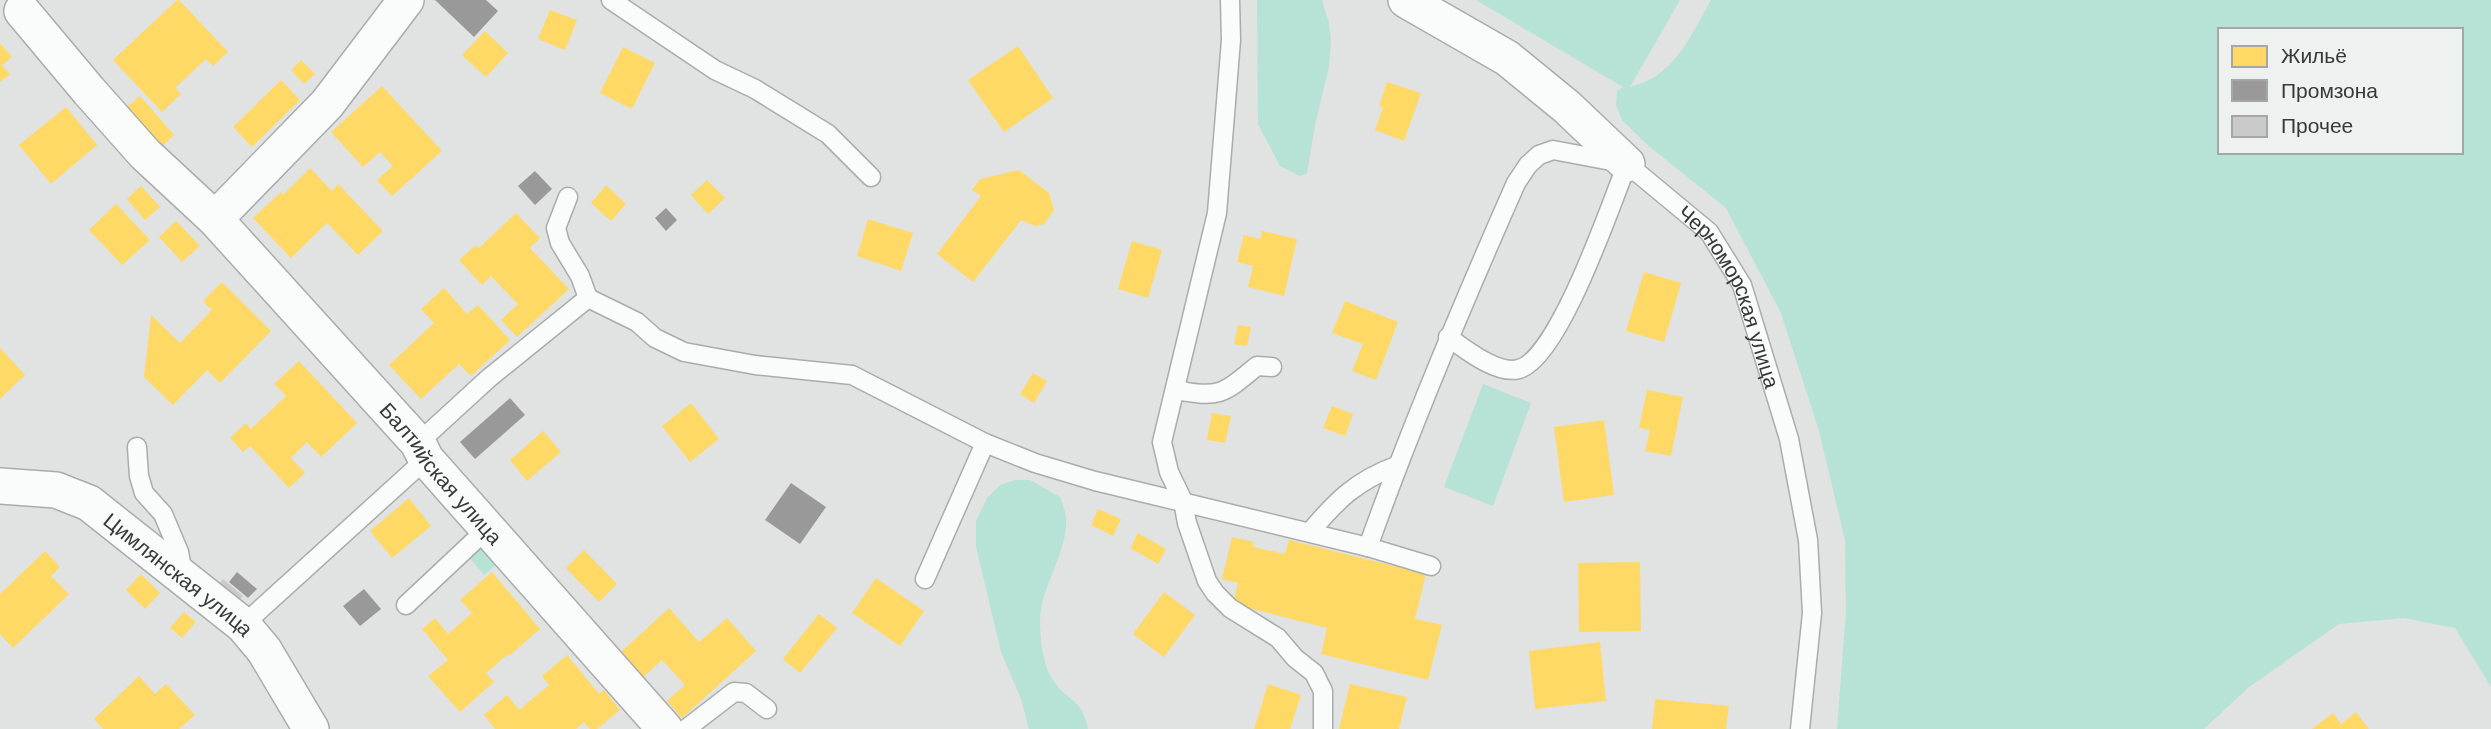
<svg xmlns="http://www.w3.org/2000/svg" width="2491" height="729" font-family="Helvetica,sans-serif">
<rect width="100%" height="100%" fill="#e1e2e2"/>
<g fill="#b7e2d6" fill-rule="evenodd">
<path d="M1257,0H1322L1329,23L1331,43L1329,66L1315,125L1307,173L1300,176L1280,166L1258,124Z"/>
<path d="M1476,0H1680L1630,87C1674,77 1690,37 1711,0H2491V687L2455,628L2404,618L2339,624L2249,687L2204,729H1837L1846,611L1845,540L1819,431L1781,313L1726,208L1644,142L1622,120L1616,105L1617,91L1623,87ZM2220,30H2461V152H2220Z"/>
<path d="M1483,384L1531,403L1493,506L1444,487Z"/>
<path d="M1015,480H1030L1060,497C1062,503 1065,511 1066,517C1068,554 1041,584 1040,621C1040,640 1043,668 1055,683C1071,705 1081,696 1088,729H1029L1021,699L1001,652L976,546V521L987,498L1000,485Z"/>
<path d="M486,542L502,560L484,575L469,557Z"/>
</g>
<g fill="#ffd966">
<path d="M177,0H179L228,52L213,66L206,59L175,88L181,94L162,112L113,60Z"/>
<path d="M550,10L577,20L565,50L538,39Z"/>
<path d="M485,31L508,53L486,77L462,55Z"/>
<path d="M0,43L12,57L2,65L10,74L0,82Z"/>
<path d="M1018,46L1053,98L1004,132L968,80Z"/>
<path d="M623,47L655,63L632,109L600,93Z"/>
<path d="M301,60L315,74L304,84L291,70Z"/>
<path d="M281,80L300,100L252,147L233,127Z"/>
<path d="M1387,82L1421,93L1404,141L1375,130L1383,107L1379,106Z"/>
<path d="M382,86L442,151L392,196L377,180L393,166L380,152L363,167L331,132Z"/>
<path d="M140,96L174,135L158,150L124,110Z"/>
<path d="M66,107L97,145L51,184L19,145Z"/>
<path d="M310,168L332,191L338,184L383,231L358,255L327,223L291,258L253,218L281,192L283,195Z"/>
<path d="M1019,170L1049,193L1054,210L1044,224L1035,226L1021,220L973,282L937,254L981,196L972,190L980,179Z"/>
<path d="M707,180L725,198L708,214L691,195Z"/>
<path d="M606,185L626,204L611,221L591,203Z"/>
<path d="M141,186L160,207L145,220L127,199Z"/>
<path d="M116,204L150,240L122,265L89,230Z"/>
<path d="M516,213L540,238L530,248L569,289L517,337L501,320L518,304L491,276L482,285L459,260L476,245L479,248Z"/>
<path d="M868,219L913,233L901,271L857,256Z"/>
<path d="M176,221L200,246L182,262L159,237Z"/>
<path d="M1262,231L1297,239L1284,296L1248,287L1253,266L1237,262L1244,235L1260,239Z"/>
<path d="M1132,241L1162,250L1148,298L1118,289Z"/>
<path d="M1644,272L1681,283L1664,342L1626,331Z"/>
<path d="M222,282L271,331L220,383L207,370L173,405L144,377L151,315L180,343L212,310L203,301Z"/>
<path d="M444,288L467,314L478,305L510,340L471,376L459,364L421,399L389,365L434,323L421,309Z"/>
<path d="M1345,301L1398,322L1376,380L1352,371L1363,344L1332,333Z"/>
<path d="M1238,325L1251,327L1247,346L1234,344Z"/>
<path d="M0,348L25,375L0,399Z"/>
<path d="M299,361L357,423L321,457L307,442L291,458L305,473L289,488L250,446L243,452L230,438L246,423L251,429L286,396L274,384Z"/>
<path d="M1033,373L1047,381L1034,403L1020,394Z"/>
<path d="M1647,390L1683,397L1671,456L1645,451L1650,430L1639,428Z"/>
<path d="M691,403L719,439L690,462L662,426Z"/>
<path d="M1332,406L1353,414L1345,436L1323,428Z"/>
<path d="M1212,413L1231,416L1225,443L1207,440Z"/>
<path d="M1604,420L1614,495L1564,502L1554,427Z"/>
<path d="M543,431L561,452L527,481L510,460Z"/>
<path d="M409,498L431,526L392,558L370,531Z"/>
<path d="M1098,509L1121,519L1113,536L1091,525Z"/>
<path d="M1138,533L1166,549L1158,564L1130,548Z"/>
<path d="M1232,537L1254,542L1253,547L1285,554L1289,540L1426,574L1415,619L1442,625L1428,680L1321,654L1327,628L1233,604L1238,583L1222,579Z"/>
<path d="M584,550L617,584L599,602L566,568Z"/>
<path d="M45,551L60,567L51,576L69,594L13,648L0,634V594Z"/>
<path d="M1640,562L1641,631L1579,632L1578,563Z"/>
<path d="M492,572L540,629L509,656L508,654L486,673L494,682L460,712L428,676L448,660L422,629L435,618L448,634L472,613L460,600Z"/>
<path d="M141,574L160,593L145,609L126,590Z"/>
<path d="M876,578L924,611L900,646L852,613Z"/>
<path d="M1164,592L1195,615L1164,657L1133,634Z"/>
<path d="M669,608L699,642L727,618L756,651L682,718L667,701L685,685L662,660L643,677L621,652Z"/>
<path d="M184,612L196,622L182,638L170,628Z"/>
<path d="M819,614L837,628L800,673L783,659Z"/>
<path d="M1600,642L1606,701L1535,709L1529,651Z"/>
<path d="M567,655L599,694L604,690L620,710L597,729H590L584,722L576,729H495L484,715L507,695L519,710L549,685L542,676Z"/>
<path d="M139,676L155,694L166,684L195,715L179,729H103L94,719Z"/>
<path d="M1268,684L1301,695L1290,729H1254Z"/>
<path d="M1350,684L1407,697L1399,729H1339Z"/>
<path d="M1655,699L1729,706L1726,729H1652Z"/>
<path d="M2356,712L2369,729H2312L2333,713L2341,724Z"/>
</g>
<g fill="#999">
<path d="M435,0H486L498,11L474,37Z"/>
<path d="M535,171L552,189L535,205L518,186Z"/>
<path d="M666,208L677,220L666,231L655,218Z"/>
<path d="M510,398L525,415L475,459L460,442Z"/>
<path d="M791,483L826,507L800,544L765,520Z"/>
<path d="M237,572L257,589L248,598L229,582Z"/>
<path d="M364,589L381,609L360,626L343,606Z"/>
</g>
<path fill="#cacaca" d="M223,579L243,596L234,606L215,589Z"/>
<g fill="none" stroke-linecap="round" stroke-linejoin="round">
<g stroke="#aaacab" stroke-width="21">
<g id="service">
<path d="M611,0L715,70L755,89L828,134L871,177"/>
<path d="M1230,0L1231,40L1217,213L1162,442L1169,472L1183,501L1187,523L1207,581L1215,593L1230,608L1278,638L1295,658L1314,673L1323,691V729"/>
<path d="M568,197L556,228L560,243L580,276L588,298"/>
<path d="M1448,337C1465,349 1497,375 1519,369C1559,358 1611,204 1627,164"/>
<path d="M1175,390C1220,398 1222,395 1257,366L1272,367"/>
<path d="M418,443L489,378L588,298L637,322L655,338L684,352L755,365L852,375L985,443L1035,463L1095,481L1368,547L1431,566"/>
<path d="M137,447L139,476L144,493L163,514L179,552L183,574"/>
<path d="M1310,532C1337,500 1356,481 1396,466"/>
<path id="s1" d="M1368,547C1412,423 1463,303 1516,183L1528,165L1539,155L1553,150L1627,164L1709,232L1742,285L1789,439L1808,540L1812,613L1800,729"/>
<path d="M925,579L985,443"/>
<path d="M406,605L487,529"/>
<path d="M243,625L426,459"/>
<path d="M686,729L734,692L746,693L767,709"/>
</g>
</g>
<g stroke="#aaacab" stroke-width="38">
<g id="minor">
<path d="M1406,0L1507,58L1567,107L1627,164"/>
<path id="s2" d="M22,11L89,91L145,154L215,219L418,443L426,459L665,729"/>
<path d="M215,219L327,104L406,0"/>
<path id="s3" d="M0,486L56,490L89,503L243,625L264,650L311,729"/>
</g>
</g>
<use href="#service" stroke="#fafbfb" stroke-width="18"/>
<use href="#minor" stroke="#fafbfb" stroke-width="35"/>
</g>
<g text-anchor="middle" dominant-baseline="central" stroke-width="7" stroke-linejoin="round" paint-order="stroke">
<g font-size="21" fill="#373838" stroke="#edf1ef">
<text stroke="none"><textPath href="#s1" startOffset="693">Черноморская улица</textPath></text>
<text stroke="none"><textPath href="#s2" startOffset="625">Балтийская улица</textPath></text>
<text stroke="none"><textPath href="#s3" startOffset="206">Цимлянская улица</textPath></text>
</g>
</g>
<rect x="2218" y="28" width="245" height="126" fill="#edf1ef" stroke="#a4a7a6" stroke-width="2"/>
<rect x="2232" y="46" width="35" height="21" fill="#ffd966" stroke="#a4a7a6" stroke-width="2"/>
<text x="2281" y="63" font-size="21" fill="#373838">Жильё</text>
<rect x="2232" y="80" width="35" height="21" fill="#999999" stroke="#a4a7a6" stroke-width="2"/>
<text x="2281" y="98" font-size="21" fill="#373838">Промзона</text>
<rect x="2232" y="116" width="35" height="21" fill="#cacaca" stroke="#a4a7a6" stroke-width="2"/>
<text x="2281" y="133" font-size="21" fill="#373838">Прочее</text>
</svg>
